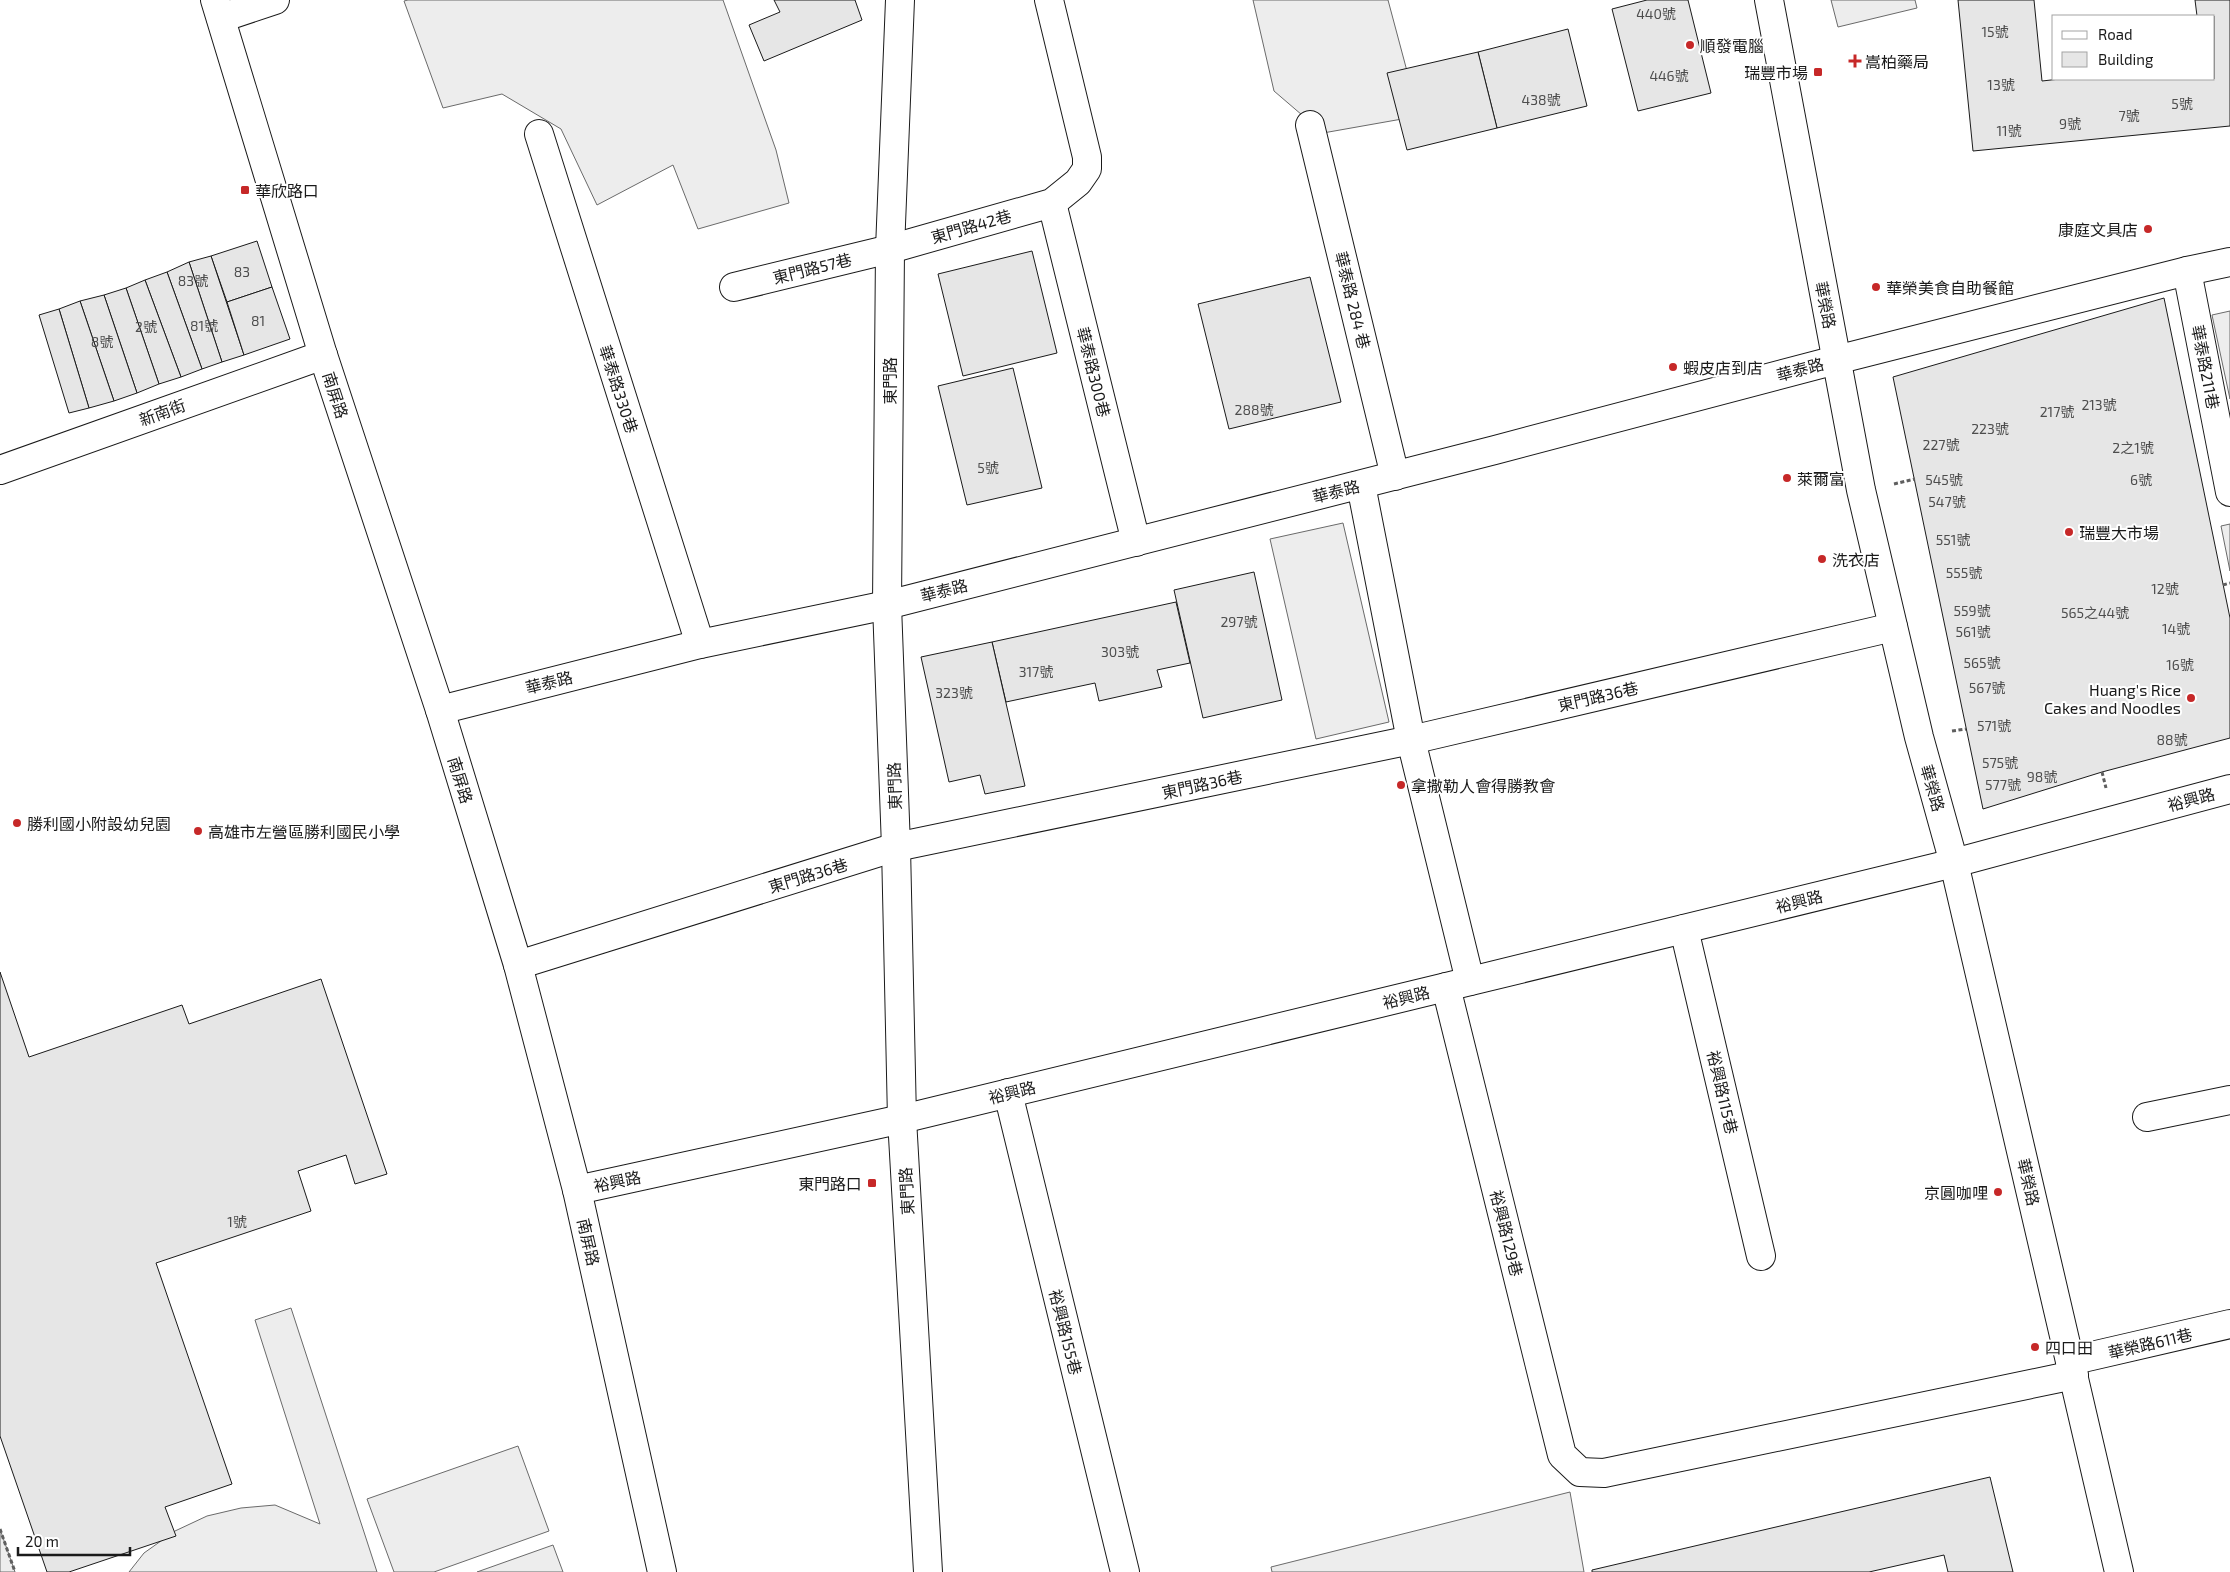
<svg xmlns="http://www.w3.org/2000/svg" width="2230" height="1572" font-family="'Exo 2','Noto Sans TC',sans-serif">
<rect width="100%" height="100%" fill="#fff"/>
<g fill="#ededed" stroke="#6a6a6a">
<path d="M408,0H723L776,150L789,203L698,229L673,165L597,205L561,129L502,94L443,108L404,1Z"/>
<path d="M1253,0H1388L1419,116L1323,133L1274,91Z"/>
<path d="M1831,0H1915L1917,8L1838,27Z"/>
<path d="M2230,311V399L2212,315Z"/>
<path d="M1343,523L1389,722L1316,739L1270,539Z"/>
<path d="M2230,524V571L2221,526Z"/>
<path d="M291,1308L377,1572H129L144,1553L175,1531L207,1516L241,1508L275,1505L320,1524L255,1320Z"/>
<path d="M518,1446L549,1531L434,1572H394L367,1499Z"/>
<path d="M1570,1492L1584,1572H1272L1271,1567Z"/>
<path d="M0,1529L15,1572H0Z"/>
<path d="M553,1545L563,1572H477Z"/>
</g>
<g fill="#e6e6e6" stroke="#1a1a1a">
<path d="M774,0H855L862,20L764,61L749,25L780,12Z"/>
<path d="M1647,0H1688L1711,93L1638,111L1612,9Z"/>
<path d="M1958,0H2034L2042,81L2060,79H2214V16H2197L2195,0H2230V126L1973,151Z"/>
<path d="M1568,29L1587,106L1497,128L1478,52Z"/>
<path d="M1478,52L1497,128L1407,150L1387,73Z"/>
<path d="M257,241L272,287L227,302L211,256Z"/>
<path d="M1032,251L1057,353L963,376L938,274Z"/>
<path d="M211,256L244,355L222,362L189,262Z"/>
<path d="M189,262L222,362L202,369L167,272Z"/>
<path d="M167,272L202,369L181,377L145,280Z"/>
<path d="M1310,277L1341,402L1229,429L1198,304Z"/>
<path d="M145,280L181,377L159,384L126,288Z"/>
<path d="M272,287L290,339L244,355L227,302Z"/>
<path d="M126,288L159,384L137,393L104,295Z"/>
<path d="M104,295L137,393L114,401L80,301Z"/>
<path d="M2164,298L2230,618V738L2102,772L1983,809L1893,377Z"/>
<path d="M80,301L114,401L89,408L59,309Z"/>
<path d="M59,309L89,408L69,413L39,315Z"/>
<path d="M1013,368L1042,488L967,505L938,386Z"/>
<path d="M1254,572L1282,700L1203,718L1174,590Z"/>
<path d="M1176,602L1190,663L1157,670L1162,687L1099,701L1095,683L1006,702L992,642Z"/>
<path d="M992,642L1025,786L985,794L980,775L949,782L921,657Z"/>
<path d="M0,972L29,1057L182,1005L189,1024L321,979L387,1174L355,1184L346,1155L298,1171L311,1211L156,1263L232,1484L165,1507L176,1536L69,1572H47L0,1436Z"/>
<path d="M1990,1477L2013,1572H1948L1944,1555L1869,1572H1592V1570Z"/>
</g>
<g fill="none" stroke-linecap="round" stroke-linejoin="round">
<g stroke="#1a1a1a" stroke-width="30">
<g id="minor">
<path d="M215,0L323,355L440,710L518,965L577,1190L662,1572"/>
<path d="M900,0L890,249L887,605L896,847L902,1119L928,1572"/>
<path d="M1769,0L1861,490L1919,737L1954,863L2119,1572"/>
<path d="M221,18L275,0"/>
<path d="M1310,125L1395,476"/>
<path d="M539,134L700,644"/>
<path d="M1052,203L1136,542"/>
<path d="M2187,271L2230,492"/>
<path d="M734,287L890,249L1052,203L1078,182L1087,169V157L1049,0"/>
<path d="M0,470L323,355"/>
<path d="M1361,485L1411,740L1470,981"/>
<path d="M440,710L700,644L887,605L1495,450L1836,360L2187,271L2230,262"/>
<path d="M1684,929L1761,1256"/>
<path d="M518,965L896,847L1411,740L1893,627"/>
<path d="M1446,987L1562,1455L1580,1472L1604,1473L2074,1375"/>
<path d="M1008,1093L1125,1572"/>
<path d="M2147,1117L2230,1100"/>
<path d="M577,1190L902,1119L1446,987L1954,863L2230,789"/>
<path d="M2070,1361L2230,1324"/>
</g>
</g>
<g stroke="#5f5f5f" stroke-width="3" stroke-dasharray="4 2.5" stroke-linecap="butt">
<path d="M1894,484L1915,479"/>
<path d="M2223,585L2230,583"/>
<path d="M1952,731L1966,729"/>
<path d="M2102,772L2106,788"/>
<path d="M0,1529L15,1572"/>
</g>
<use href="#minor" stroke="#fff" stroke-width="28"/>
</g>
<g fill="#c62828" stroke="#fff" stroke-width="2">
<circle cx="1690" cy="45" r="5"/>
<path d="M1852.5 53.5h5v5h5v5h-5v5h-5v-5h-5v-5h5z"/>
<rect x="1813" y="67" width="10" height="10" rx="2.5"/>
<rect x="240" y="185" width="10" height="10" rx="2.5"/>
<circle cx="2148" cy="229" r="5"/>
<circle cx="1876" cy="287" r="5"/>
<circle cx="1673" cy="367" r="5"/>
<circle cx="1787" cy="478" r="5"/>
<circle cx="2069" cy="532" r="5"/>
<circle cx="1822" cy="559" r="5"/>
<circle cx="2191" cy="698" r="5"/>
<circle cx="1401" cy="785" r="5"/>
<circle cx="17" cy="823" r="5"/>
<circle cx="198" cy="831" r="5"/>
<rect x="867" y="1178" width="10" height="10" rx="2.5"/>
<circle cx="1998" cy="1192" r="5"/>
<circle cx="2035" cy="1347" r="5"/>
</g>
<g text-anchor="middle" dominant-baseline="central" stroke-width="4" stroke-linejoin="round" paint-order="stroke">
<g font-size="14" fill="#4d4d4d">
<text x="1656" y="13">440號</text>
<text x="1995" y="31">15號</text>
<text x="1669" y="75">446號</text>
<text x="2001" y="84">13號</text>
<text x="1541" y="99">438號</text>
<text x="2182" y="103">5號</text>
<text x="2129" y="115">7號</text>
<text x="2070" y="123">9號</text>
<text x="2009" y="130">11號</text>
<text x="242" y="271">83</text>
<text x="193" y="280">83號</text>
<text x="258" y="320">81</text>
<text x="204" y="325">81號</text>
<text x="146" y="326">2號</text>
<text x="102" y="341">8號</text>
<text x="2099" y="404">213號</text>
<text x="1254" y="409">288號</text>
<text x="2057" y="411">217號</text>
<text x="1990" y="428">223號</text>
<text x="1941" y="444">227號</text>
<text x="2133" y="447">2之1號</text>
<text x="988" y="467">5號</text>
<text x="1944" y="479">545號</text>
<text x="2141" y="479">6號</text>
<text x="1947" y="501">547號</text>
<text x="1953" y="539">551號</text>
<text x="1964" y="572">555號</text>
<text x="2165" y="588">12號</text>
<text x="1972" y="610">559號</text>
<text x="2095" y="612">565之44號</text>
<text x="1239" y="621">297號</text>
<text x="2176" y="628">14號</text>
<text x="1973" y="631">561號</text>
<text x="1120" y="651">303號</text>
<text x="1982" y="662">565號</text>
<text x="2180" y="664">16號</text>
<text x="1036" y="671">317號</text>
<text x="1987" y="687">567號</text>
<text x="954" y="692">323號</text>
<text x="1994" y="725">571號</text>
<text x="2172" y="739">88號</text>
<text x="2000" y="762">575號</text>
<text x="2042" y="776">98號</text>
<text x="2003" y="784">577號</text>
<text x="237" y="1221">1號</text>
</g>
<g font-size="16" fill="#1a1a1a" stroke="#fff" text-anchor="start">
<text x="1700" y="45">順發電腦</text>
<text x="1865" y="61">嵩柏藥局</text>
<text x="1808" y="72" text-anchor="end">瑞豐市場</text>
<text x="255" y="190">華欣路口</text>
<text x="2138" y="229" text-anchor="end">康庭文具店</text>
<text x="1886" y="287">華榮美食自助餐館</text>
<text x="1683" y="367">蝦皮店到店</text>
<text x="1797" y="478">萊爾富</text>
<text x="2079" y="532">瑞豐大市場</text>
<text x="1832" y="559">洗衣店</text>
<text x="2181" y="689" text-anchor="end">Huang's Rice<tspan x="2181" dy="18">Cakes and Noodles</tspan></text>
<text x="1411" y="785">拿撒勒人會得勝教會</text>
<text x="27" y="823">勝利國小附設幼兒園</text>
<text x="208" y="831">高雄市左營區勝利國民小學</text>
<text x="862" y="1183" text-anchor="end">東門路口</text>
<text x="1988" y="1192" text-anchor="end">京圓咖哩</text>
<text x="2045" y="1347">四口田</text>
</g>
<g font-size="16" fill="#1a1a1a" stroke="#fff">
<text transform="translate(971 226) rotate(-16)">東門路42巷</text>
<text transform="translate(812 268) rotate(-14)">東門路57巷</text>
<text transform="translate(1353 300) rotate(76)">華泰路 284 巷</text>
<text transform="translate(1826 305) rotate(79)">華榮路</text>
<text transform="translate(2206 367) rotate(79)">華泰路211巷</text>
<text transform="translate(1800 369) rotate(-15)">華泰路</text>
<text transform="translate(1094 372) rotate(76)">華泰路300巷</text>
<text transform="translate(889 381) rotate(-90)">東門路</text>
<text transform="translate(619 389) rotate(72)">華泰路330巷</text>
<text transform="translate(336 395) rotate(72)">南屏路</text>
<text transform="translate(162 412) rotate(-20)">新南街</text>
<text transform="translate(1336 491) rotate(-14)">華泰路</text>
<text transform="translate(944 590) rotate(-14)">華泰路</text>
<text transform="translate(549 682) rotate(-14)">華泰路</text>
<text transform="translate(1598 696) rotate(-13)">東門路36巷</text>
<text transform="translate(461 780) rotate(73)">南屏路</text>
<text transform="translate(1202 784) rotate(-12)">東門路36巷</text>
<text transform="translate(894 786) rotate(-92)">東門路</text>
<text transform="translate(1933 788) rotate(74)">華榮路</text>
<text transform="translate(2191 799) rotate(-15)">裕興路</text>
<text transform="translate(808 875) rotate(-17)">東門路36巷</text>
<text transform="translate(1799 901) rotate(-14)">裕興路</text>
<text transform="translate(1406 997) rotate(-14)">裕興路</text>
<text transform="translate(1012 1092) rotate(-14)">裕興路</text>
<text transform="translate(1723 1092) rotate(77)">裕興路115巷</text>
<text transform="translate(617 1181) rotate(-12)">裕興路</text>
<text transform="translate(2029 1182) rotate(77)">華榮路</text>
<text transform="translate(906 1191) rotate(-93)">東門路</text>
<text transform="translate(1507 1233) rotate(76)">裕興路129巷</text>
<text transform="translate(589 1242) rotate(77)">南屏路</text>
<text transform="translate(1066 1332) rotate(76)">裕興路155巷</text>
<text transform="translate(2150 1343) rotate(-13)">華榮路611巷</text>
</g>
</g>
<rect x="2052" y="15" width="162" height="65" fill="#ffffff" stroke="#a3a3a3"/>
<rect x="2062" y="31" width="25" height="8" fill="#ffffff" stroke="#a3a3a3"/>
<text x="2098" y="40" font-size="15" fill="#1a1a1a">Road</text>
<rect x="2062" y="52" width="25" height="15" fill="#e6e6e6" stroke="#a3a3a3"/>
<text x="2098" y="65" font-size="15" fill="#1a1a1a">Building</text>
<path d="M18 1547v8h112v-8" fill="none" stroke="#1a1a1a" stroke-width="2.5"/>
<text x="25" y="1547" font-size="15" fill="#1a1a1a" stroke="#ffffff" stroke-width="4" paint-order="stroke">20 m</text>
</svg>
